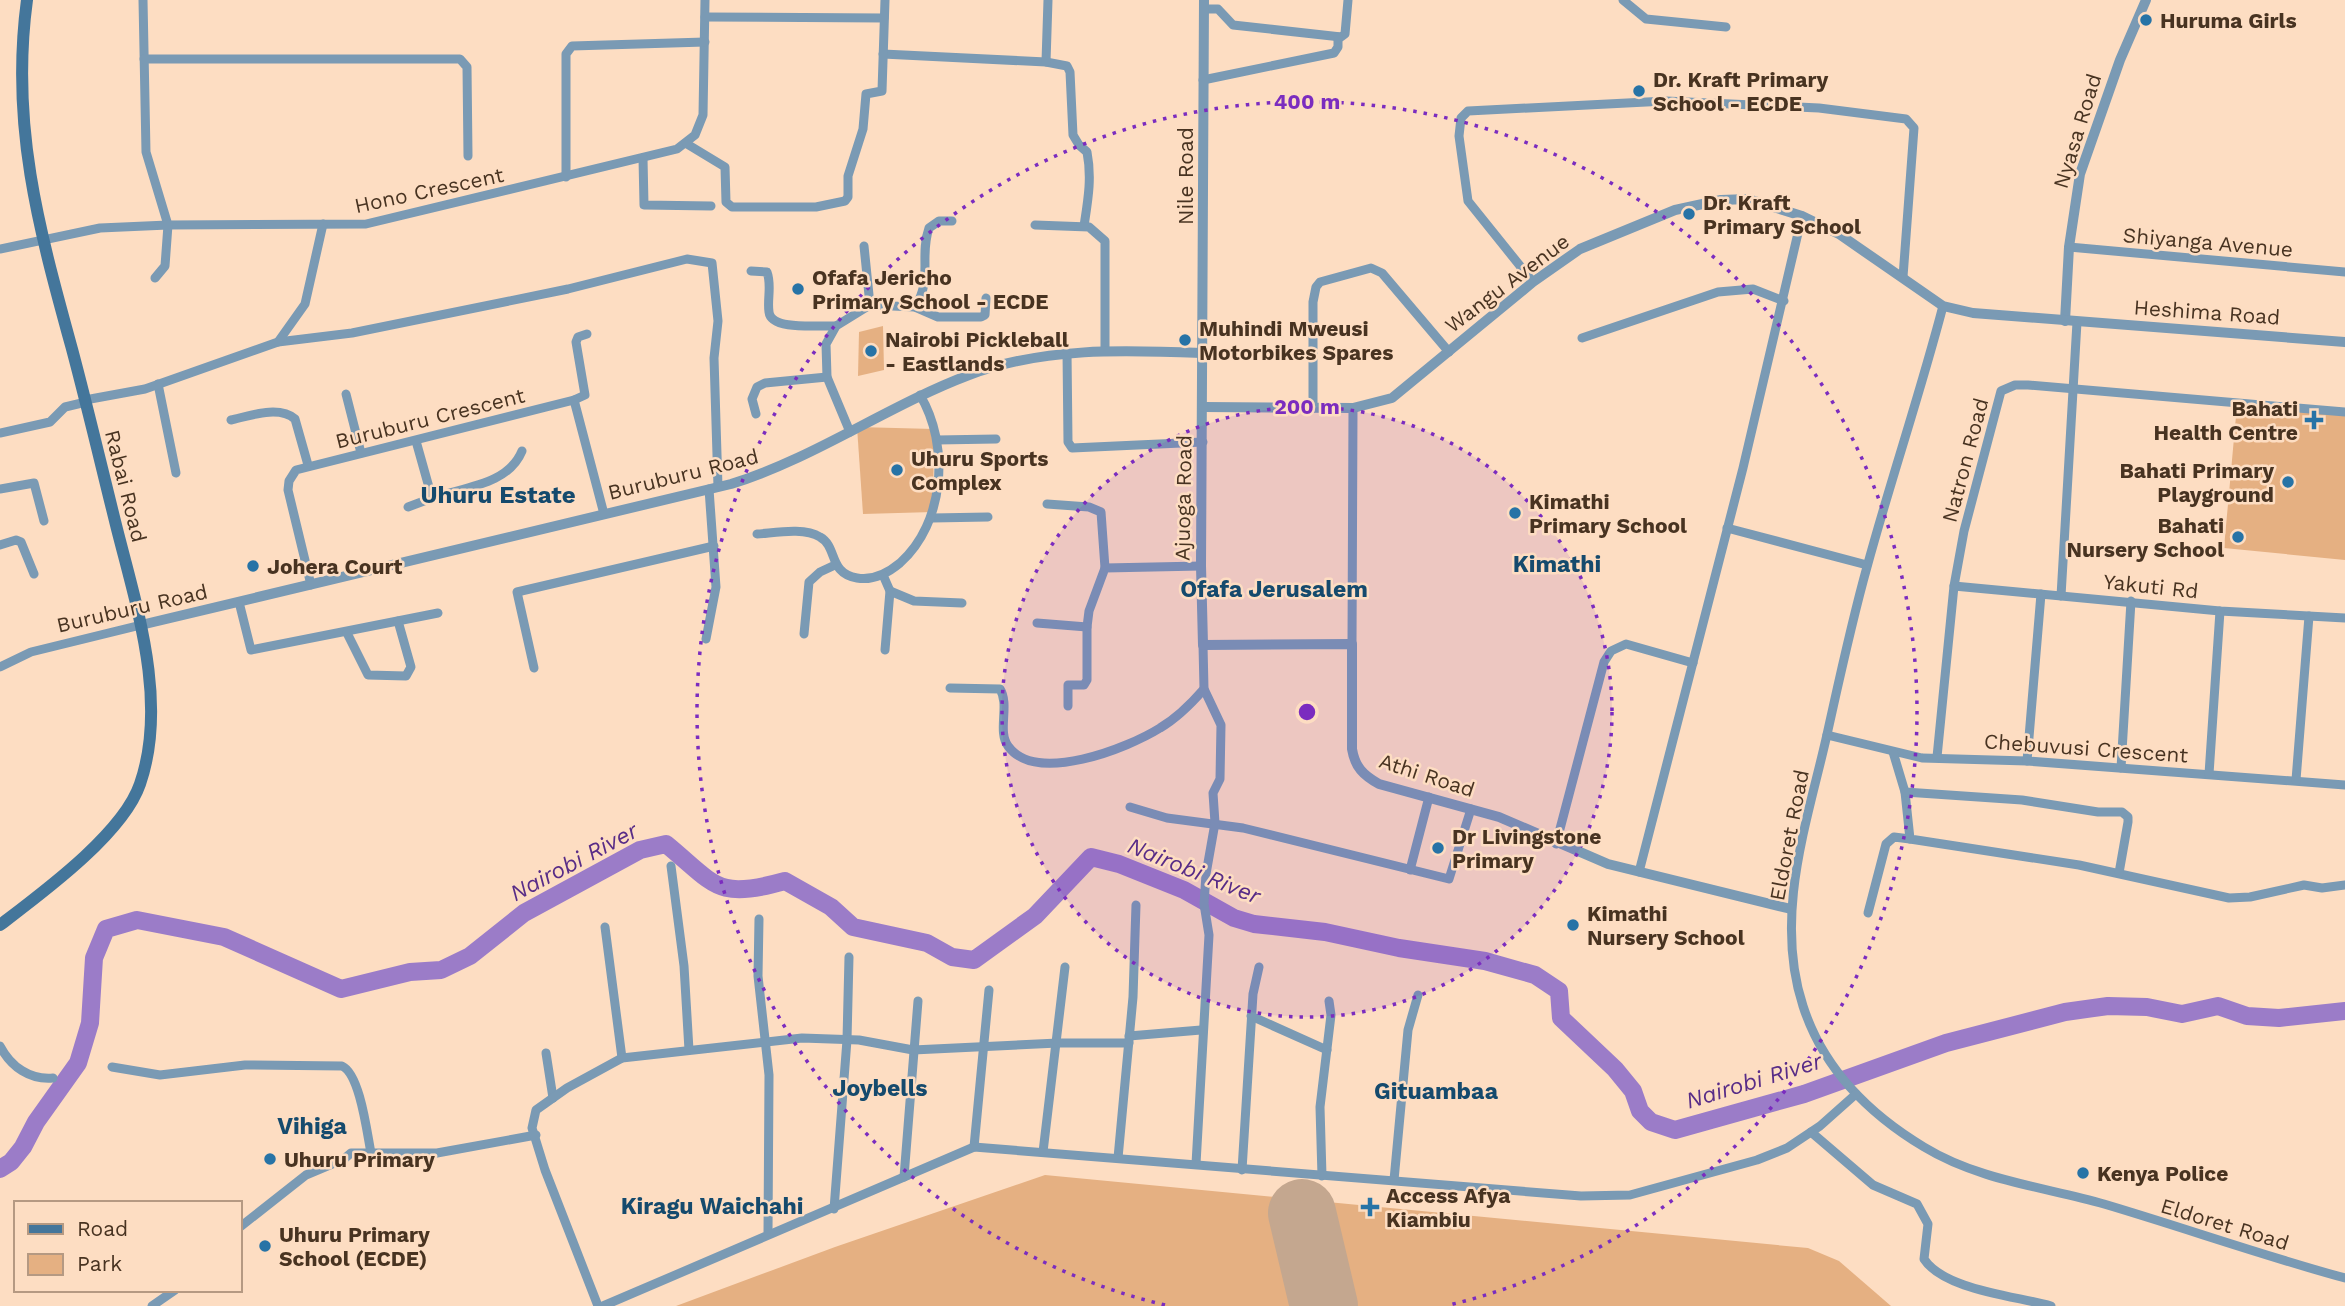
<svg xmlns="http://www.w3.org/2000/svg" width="2345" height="1306" font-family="'Work Sans',sans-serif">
<rect width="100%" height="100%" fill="#fdddc2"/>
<g fill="#e5b082">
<path d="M883,326L884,370L858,376L859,332Z"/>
<path d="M2237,405L2345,415V560L2224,548Z"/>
<path d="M857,427L934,429L933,512L863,514Z"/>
<path d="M1045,1175L1808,1248L1839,1261L1891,1306H676L835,1247Z"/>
</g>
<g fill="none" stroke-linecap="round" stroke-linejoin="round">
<path stroke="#9b7cc8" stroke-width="18" d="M0,1169L11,1162L23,1147L36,1122L78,1063L90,1023L94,958L106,929L137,920L224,937L341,989L410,972L441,970L470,956L524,913L640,850L666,844C717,886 716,900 785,881L831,907L853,927L927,943L952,957L974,960L1035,916L1091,857L1119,864L1184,890L1234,918L1254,924L1325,932L1399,948L1485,961L1535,975L1559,991L1561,1018L1615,1069L1633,1091L1640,1111L1651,1122L1675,1130L1804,1094L1946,1043L2065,1012L2108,1006L2147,1007L2182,1014L2218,1006L2247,1016L2279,1018L2345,1011"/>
<path stroke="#c4a78f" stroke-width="68" d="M1302,1213L1324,1306"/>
<g stroke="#7a9ab4" stroke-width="9">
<path d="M143,0L146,152L168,225L366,224L677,149L695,135L703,115L705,0"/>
<path d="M1623,0L1646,19L1726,27"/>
<path d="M1204,9H1218L1233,25L1341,37L1345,34L1348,0"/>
<path d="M705,17L884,18"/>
<path d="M883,54L1046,62L1067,66L1070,72L1073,135L1079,145L1087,152C1092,178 1088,200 1084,226"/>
<path d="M144,59H460L467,67L468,156"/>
<path d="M1046,62L1048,0"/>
<path d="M1203,80L1334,53L1338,47V37"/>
<path d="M687,144L725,167L726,202L732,207H816L845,201L848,197V176L863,129L866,94L882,91L885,0"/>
<path d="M643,158L644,205L711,206"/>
<path d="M566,177V54L572,46L705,42"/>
<path d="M1035,225L1089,227L1105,241V350"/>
<path d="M864,246L870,305"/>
<path d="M2069,247L2345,272"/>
<path d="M0,249L100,228L168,225L165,266L155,278"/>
<path d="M751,271L767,272C772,285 767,299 769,312C771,331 819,325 836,326"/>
<path d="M1533,282L1468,201L1459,136L1461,118L1468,111L1666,101L1819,108L1906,119L1914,128L1903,277"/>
<path d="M1943,306C1920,394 1891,479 1867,567C1851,624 1839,681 1826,739C1806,826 1774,917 1803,1006C1823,1068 1869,1114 1924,1147C1978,1180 2044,1187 2104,1204C2185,1228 2264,1256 2345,1278"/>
<path d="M915,307C933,279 919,257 929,228L939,221H952"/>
<path d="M1582,338L1718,292L1753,289L1784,301"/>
<path d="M278,342L352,333L568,289L687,259L712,263L718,321L714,358L718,487"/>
<path d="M1067,352L1068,442L1072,448L1203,442"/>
<path d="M158,384L176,473"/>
<path d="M346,394L361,453"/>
<path d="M85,400L145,389L278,342L305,304L323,224"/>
<path d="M574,400L585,395L576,342L578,337L587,334"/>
<path d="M1313,407V302L1316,287L1320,282L1371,268L1382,273L1449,352"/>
<path d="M756,414L752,399L757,387L765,383L827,377"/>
<path d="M231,420C249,416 279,405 295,419L308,465"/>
<path d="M850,432L827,377L826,344L836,326L870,305L915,307L938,317H981L985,315L986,298"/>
<path d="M0,433L50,422L65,407L86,402"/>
<path d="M937,440L996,439"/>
<path d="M416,441L432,498C464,487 508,485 522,451"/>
<path d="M0,489L34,483L44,521"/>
<path d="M1047,504L1089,507L1101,512L1105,568"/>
<path d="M408,507L432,498"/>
<path d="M932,518L988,517"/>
<path d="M1727,528L1867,565"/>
<path d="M757,534C774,533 804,527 820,537C838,547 828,573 857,578C874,581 888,573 900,563C945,523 950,445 920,395"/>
<path d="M0,545L16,540L21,542L34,574"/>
<path d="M883,575L890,591L885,650"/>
<path d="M311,585L288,490L289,481L296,470L574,400L604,514"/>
<path d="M1954,586L2220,611L2345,618"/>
<path d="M890,591L914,601L962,603"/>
<path d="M2061,596L2077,322"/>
<path d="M239,602L251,650L438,613"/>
<path d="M1037,623L1087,627L1089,611L1105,568L1201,566"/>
<path d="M347,633L368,675L406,676L411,667L398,621"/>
<path d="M804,634L809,582L820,572L835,565"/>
<path d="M706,639L716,587L709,489"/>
<path d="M1352,644L1353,408"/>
<path d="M0,667L31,652L141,625"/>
<path d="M534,668L517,592L714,546"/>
<path d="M950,688L1000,689C1010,705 997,731 1008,746C1036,785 1128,748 1160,728C1177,718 1191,704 1204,689"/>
<path d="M1068,706V685H1084L1087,680V627"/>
<path d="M1827,735L1922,758L2027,761L2345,785"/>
<path d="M1893,752L1905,792L1910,839L2079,865L2229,898L2250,897L2304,885L2322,888L2345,885"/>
<path d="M1937,757L1954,586L1964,531L2001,391L2015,385H2028L2345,412"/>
<path d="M2027,761L2041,594"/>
<path d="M2121,768L2131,601"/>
<path d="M2209,774L2220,611"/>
<path d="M2296,780L2309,616"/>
<path d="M1905,792L2022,800L2098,812H2122L2128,817V822L2119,873"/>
<path d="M1130,807L1167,818L1243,828L1449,879L1471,809"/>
<path d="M1556,844L1604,662L1611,651L1626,644L1693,663"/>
<path d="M671,866L684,966L689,1050"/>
<path d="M1410,870L1429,797"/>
<path d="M1639,872L1743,468L1802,216"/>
<path d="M1868,913L1886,844L1894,837L1910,839"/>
<path d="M759,919L758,976L769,1075L768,1233"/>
<path d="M605,927L622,1058"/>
<path d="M1251,1016L1327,1050"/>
<path d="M1129,1036L1201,1030"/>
<path d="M0,1046C11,1067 30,1080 53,1078"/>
<path d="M546,1053L553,1098"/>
<path d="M112,1067L160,1075L245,1065L342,1066C360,1074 367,1133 371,1153"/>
<path d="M1811,1132L1873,1185L1917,1204L1928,1224L1924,1259C1944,1290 2016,1296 2051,1306"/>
<path d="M974,1147L989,990"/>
<path d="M1043,1152L1065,967"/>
<path d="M1118,1158L1133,997L1136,905"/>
<path d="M1196,1164L1209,935L1204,904L1206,874L1215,823L1213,793L1220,779L1221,725L1204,689L1203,645"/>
<path d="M1242,1170L1253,994L1259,967"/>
<path d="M1322,1176L1320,1107L1331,1015L1329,1001"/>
<path d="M904,1177L918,1001"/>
<path d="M1394,1180L1408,1030L1418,995"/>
<path d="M834,1209L847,1040L849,957"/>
<path d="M240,1227L306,1175L344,1159L351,1153H437L536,1135"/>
<path d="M152,1306L175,1290"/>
<path d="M598,1306L545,1170L532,1128L536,1110L567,1088L622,1058L802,1038L859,1040L913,1050L1058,1043H1129"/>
<path d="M603,1306L974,1147L1581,1196L1630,1195L1757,1160L1787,1148L1820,1126L1856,1094"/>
</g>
<g stroke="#7a9ab4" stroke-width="10">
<path d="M1204,0L1201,566L1203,645L1352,644V749C1355,767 1363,775 1379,784L1499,817L1608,864L1791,909"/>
<path d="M2065,321L2069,247L2080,174L2120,60L2146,0"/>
<path d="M1204,407L1353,408L1392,398L1533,282L1580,249L1675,210L1721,200L1748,199L1802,216L1839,234L1943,306L1973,313L2345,342"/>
<path d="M141,625L731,484C815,458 887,406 969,375C1044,347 1123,350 1202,353"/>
</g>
<path stroke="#44769b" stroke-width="12" d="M0,925C42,893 123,834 140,784C168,703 137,608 117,529C102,469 88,409 72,349C39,229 10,125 27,0"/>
</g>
<circle cx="1307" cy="712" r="305" fill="#7b2cbf" fill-opacity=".12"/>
<g fill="none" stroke="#7b2cbf" stroke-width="3.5" stroke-dasharray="3.5 7">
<circle cx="1307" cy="712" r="305"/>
<path d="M1165 1305A610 610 0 1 1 1449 1305"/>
</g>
<g fill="#2773a6" stroke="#fdddc2" stroke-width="2.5">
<circle cx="2146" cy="20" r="7"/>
<circle cx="1639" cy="91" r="7"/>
<circle cx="1689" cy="214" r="7"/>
<circle cx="798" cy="289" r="7"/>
<circle cx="1185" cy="340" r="7"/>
<circle cx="871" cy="351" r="7"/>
<path d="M2310.5 409.5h7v7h7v7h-7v7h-7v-7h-7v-7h7z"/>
<circle cx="897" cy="470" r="7"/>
<circle cx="2288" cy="482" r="7"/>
<circle cx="1515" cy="513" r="7"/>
<circle cx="2238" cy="537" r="7"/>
<circle cx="253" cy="566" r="7"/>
<circle cx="1438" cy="848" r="7"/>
<circle cx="1573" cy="925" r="7"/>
<circle cx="270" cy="1159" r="7"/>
<circle cx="2083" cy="1173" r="7"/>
<path d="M1366.5 1196.5h7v7h7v7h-7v7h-7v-7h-7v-7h7z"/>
<circle cx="265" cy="1246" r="7"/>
</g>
<g text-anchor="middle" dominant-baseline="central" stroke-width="5" stroke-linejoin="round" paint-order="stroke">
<g font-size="21" font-weight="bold" fill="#483321" stroke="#fdddc2" text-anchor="start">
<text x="2160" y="20">Huruma Girls</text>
<text x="1653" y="79">Dr. Kraft Primary<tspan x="1653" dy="24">School - ECDE</tspan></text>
<text x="1703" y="202">Dr. Kraft<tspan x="1703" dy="24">Primary School</tspan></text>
<text x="812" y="277">Ofafa Jericho<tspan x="812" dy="24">Primary School - ECDE</tspan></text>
<text x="1199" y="328">Muhindi Mweusi<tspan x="1199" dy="24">Motorbikes Spares</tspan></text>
<text x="885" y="339">Nairobi Pickleball<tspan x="885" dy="24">- Eastlands</tspan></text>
<text x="2298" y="408" text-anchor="end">Bahati<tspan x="2298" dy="24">Health Centre</tspan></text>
<text x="911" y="458">Uhuru Sports<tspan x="911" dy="24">Complex</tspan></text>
<text x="2274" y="470" text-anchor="end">Bahati Primary<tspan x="2274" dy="24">Playground</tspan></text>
<text x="1529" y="501">Kimathi<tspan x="1529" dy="24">Primary School</tspan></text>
<text x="2224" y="525" text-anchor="end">Bahati<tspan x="2224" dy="24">Nursery School</tspan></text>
<text x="267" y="566">Johera Court</text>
<text x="1452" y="836">Dr Livingstone<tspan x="1452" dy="24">Primary</tspan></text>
<text x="1587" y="913">Kimathi<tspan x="1587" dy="24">Nursery School</tspan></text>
<text x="284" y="1159">Uhuru Primary</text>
<text x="2097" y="1173">Kenya Police</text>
<text x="1386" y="1195">Access Afya<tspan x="1386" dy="24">Kiambiu</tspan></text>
<text x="279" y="1234">Uhuru Primary<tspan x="279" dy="24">School (ECDE)</tspan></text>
</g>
<g font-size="21" fill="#483321" stroke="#fdddc2">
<text transform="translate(2077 131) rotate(-73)">Nyasa Road</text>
<text transform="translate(1185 176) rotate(-90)">Nile Road</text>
<text transform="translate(429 190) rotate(-12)">Hono Crescent</text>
<text transform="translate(2208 242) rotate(5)">Shiyanga Avenue</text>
<text transform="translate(1507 283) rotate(-37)">Wangu Avenue</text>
<text transform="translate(2207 312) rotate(4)">Heshima Road</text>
<text transform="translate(430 418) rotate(-14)">Buruburu Crescent</text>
<text transform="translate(1965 460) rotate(-75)">Natron Road</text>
<text transform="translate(683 474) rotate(-14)">Buruburu Road</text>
<text transform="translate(126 486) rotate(76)">Rabai Road</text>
<text transform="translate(1183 498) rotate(-89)">Ajuoga Road</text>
<text transform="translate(2151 586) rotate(6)">Yakuti Rd</text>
<text transform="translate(132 608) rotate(-13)">Buruburu Road</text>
<text transform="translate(2086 748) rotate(4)">Chebuvusi Crescent</text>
<text transform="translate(1427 775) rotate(18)">Athi Road</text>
<text transform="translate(1789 835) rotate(-79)">Eldoret Road</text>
<text transform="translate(2225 1224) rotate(17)">Eldoret Road</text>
</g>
<g font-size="23" font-weight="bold" fill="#154a6d" stroke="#fdddc2">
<text x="1557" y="564">Kimathi</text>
<text x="1274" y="589">Ofafa Jerusalem</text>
<text x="880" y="1088">Joybells</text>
<text x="1436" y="1091">Gituambaa</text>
<text x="312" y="1126">Vihiga</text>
<text x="712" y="1206">Kiragu Waichahi</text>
</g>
<g font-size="23" font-style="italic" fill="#582c87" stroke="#fdddc2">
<text transform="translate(574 862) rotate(-28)">Nairobi River</text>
<text transform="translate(1194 871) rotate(22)">Nairobi River</text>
<text transform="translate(1754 1081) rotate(-17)">Nairobi River</text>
</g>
<g font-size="24" font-weight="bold" fill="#154a6d" stroke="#fdddc2">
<text x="498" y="495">Uhuru Estate</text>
</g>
</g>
<circle cx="1307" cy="712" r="10" fill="#7b2cbf" stroke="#fdddc2" stroke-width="3.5"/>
<g font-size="21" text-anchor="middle" font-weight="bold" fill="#7b2cbf" stroke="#fdddc2" stroke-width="5" stroke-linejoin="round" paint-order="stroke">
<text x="1307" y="109">400 m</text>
<text x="1307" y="414">200 m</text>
</g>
<rect x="14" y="1201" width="228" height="91" fill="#fdddc2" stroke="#b59982" stroke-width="2"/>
<rect x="28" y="1224" width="35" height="10" fill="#44769b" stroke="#b59982" stroke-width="2"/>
<text x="77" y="1236" font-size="21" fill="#483321">Road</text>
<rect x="28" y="1254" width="35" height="21" fill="#e5b082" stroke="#b59982" stroke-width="2"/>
<text x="77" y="1271" font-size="21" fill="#483321">Park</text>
</svg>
